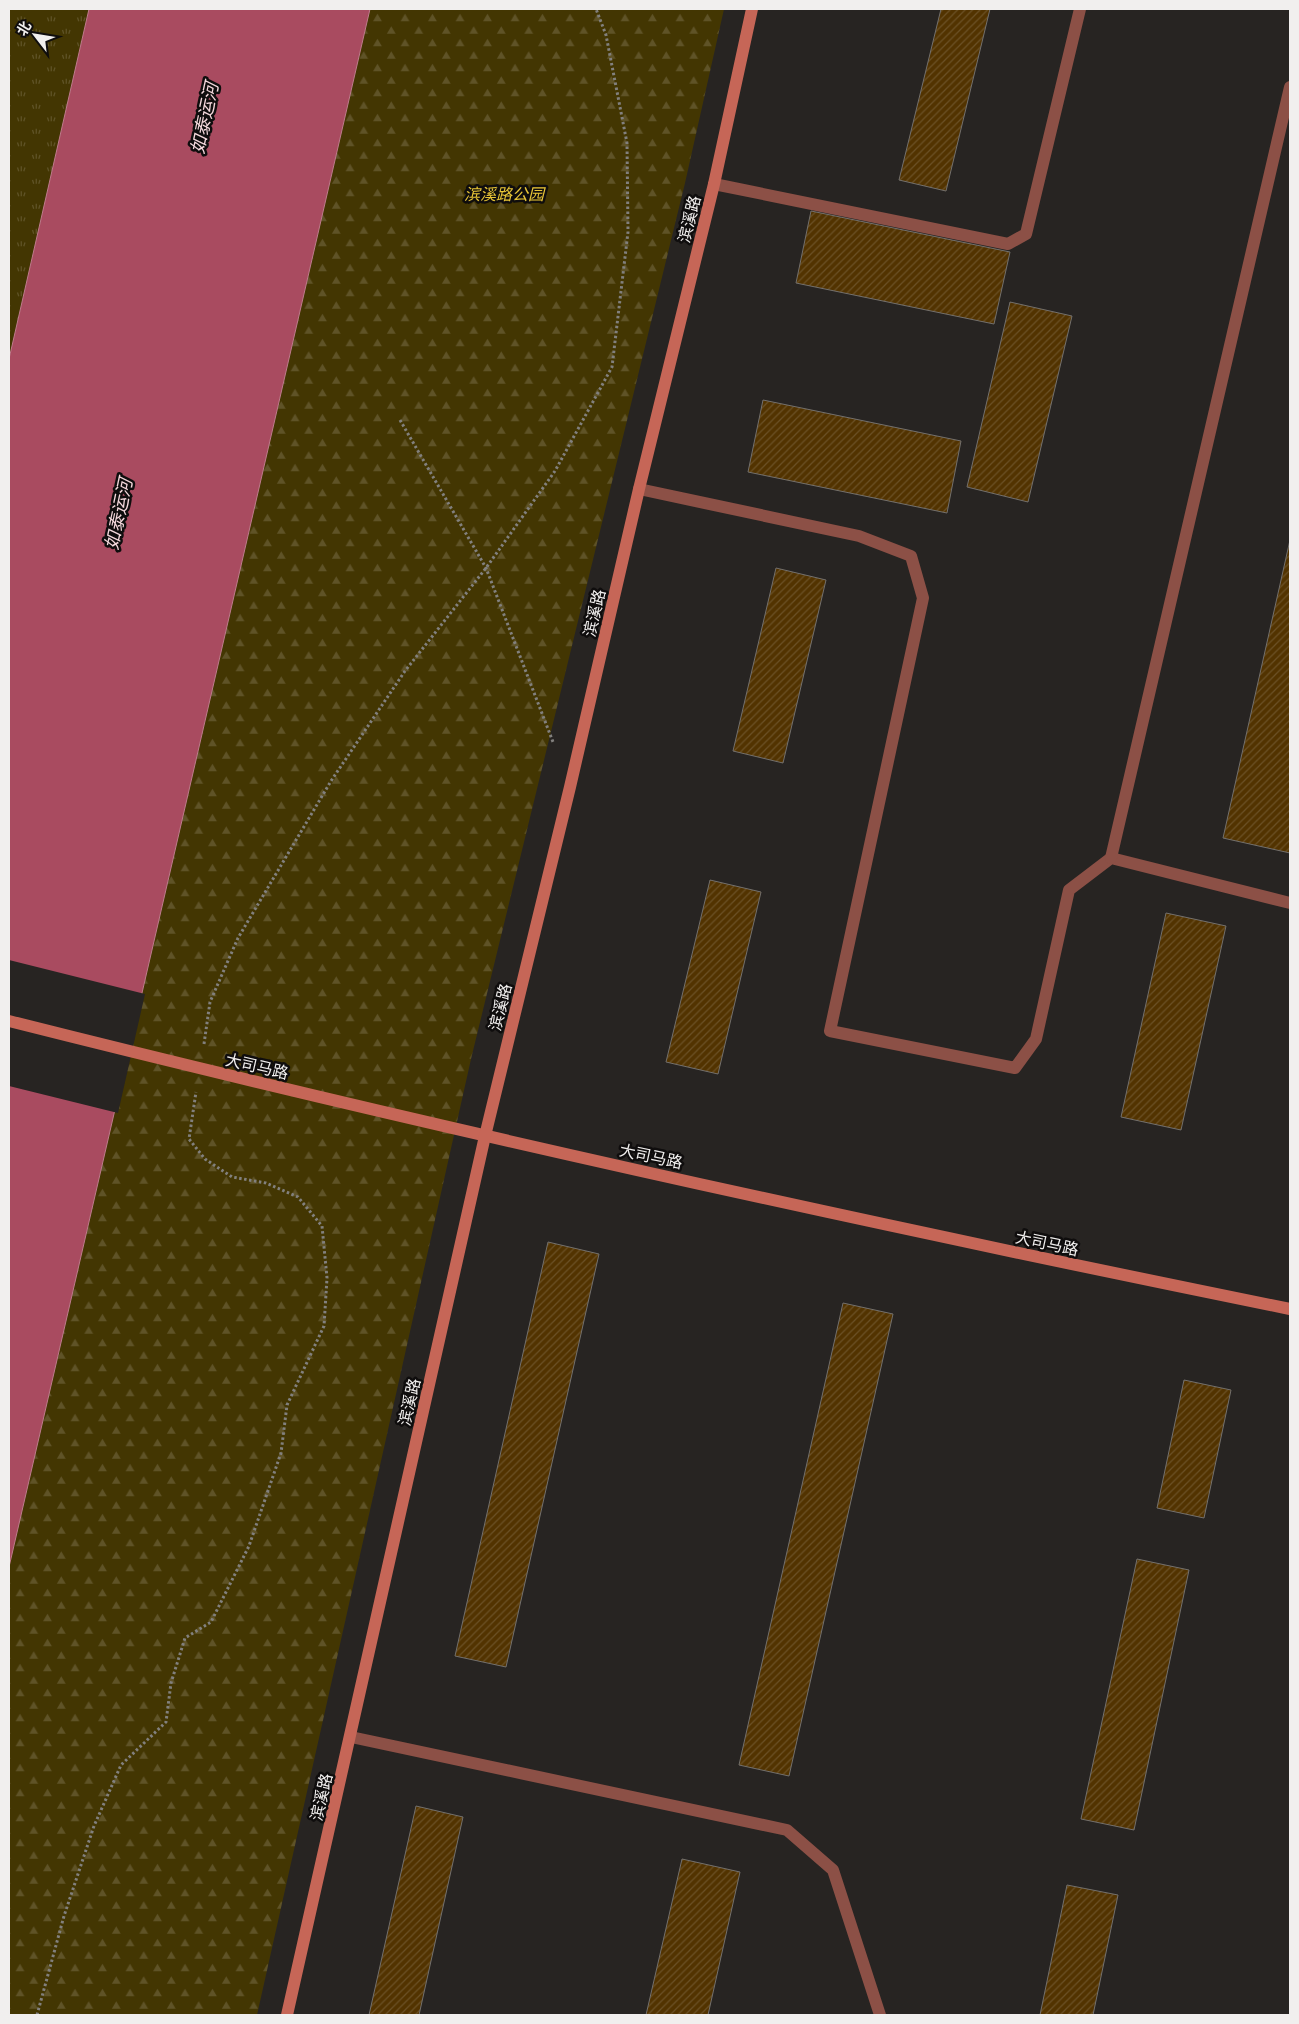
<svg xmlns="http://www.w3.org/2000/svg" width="1299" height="2024" font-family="'Noto Serif','Noto Sans SC',serif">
<defs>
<pattern id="grass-tufts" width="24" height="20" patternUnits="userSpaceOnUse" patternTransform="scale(1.25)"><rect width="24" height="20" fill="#433602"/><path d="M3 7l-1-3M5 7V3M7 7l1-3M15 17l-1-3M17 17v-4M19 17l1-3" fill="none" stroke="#5f5327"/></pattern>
<pattern id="forest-firs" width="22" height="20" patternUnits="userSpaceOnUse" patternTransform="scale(1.25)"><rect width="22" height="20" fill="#433602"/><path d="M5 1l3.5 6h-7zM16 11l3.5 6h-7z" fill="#5f5327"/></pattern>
<pattern id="building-hatch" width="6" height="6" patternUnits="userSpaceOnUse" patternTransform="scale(1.25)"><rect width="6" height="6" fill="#523300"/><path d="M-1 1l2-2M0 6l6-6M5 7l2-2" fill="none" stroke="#6b5126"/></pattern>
</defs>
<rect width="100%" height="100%" fill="#272422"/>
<path fill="url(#grass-tufts)" d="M9,9H89L9,359Z"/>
<path fill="url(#forest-firs)" d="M370,9H724L685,183L471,1059L257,2015H9V1567Z"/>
<path fill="#a94b60" stroke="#bf7c8b" d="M89,9H370L9,1567V359Z"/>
<path fill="#272422" d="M9,960L145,994L118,1113L9,1086Z"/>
<g fill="url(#building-hatch)" stroke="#73706d">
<path d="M941,9H990L946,191L899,180Z"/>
<path d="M811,211L1010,252L994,324L796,283Z"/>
<path d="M1010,302L1072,316L1028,502L967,487Z"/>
<path d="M763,400L961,441L947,513L748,472Z"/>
<path d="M1290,540V853L1223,838Z"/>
<path d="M776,568L826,580L783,763L733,751Z"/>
<path d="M710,880L761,892L718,1074L666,1062Z"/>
<path d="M1166,913L1226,926L1181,1130L1121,1117Z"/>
<path d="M548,1242L599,1254L506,1667L455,1656Z"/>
<path d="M843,1303L893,1314L789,1776L739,1765Z"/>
<path d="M1184,1380L1231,1390L1204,1518L1157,1508Z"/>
<path d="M1137,1559L1189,1570L1134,1830L1081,1819Z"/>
<path d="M416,1806L463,1817L419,2015H369Z"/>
<path d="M682,1859L740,1872L708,2015H646Z"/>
<path d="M1067,1885L1118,1895L1093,2015H1040Z"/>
</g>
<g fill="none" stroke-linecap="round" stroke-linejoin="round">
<g stroke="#82807e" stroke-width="3" stroke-dasharray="2.5 2.5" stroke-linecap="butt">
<path d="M400,420L486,568L553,742"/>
<path d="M204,1044L210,1002L238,938L331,781L405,671L486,568L555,471L612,367L628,232L627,143L606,35L596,9"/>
<path d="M37,2015L64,1916L94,1826L121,1765L166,1722L171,1683L185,1638L211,1622L249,1546L281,1453L287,1405L324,1326L327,1278L322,1226L298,1197L266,1183L232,1177L205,1159L189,1139L196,1092"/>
</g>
<g stroke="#8c5046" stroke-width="12">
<path d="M714,184L1008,244L1026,234L1080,9"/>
<path d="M639,489L859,536L911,556L923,598L830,1031L1015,1068L1036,1039L1069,890L1111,858L1290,903"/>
<path d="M1111,858L1290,87"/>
<path d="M351,1737L787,1830L833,1870L880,2015"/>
</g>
<g stroke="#c66657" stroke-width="12">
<path d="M9,1021C433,1128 861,1222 1290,1309"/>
<path d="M287,2015L485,1136L570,787L639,489L714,184L752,9"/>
</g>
</g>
<g text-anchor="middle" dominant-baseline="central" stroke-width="5" stroke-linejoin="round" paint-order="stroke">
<g font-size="16" font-style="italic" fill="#e9c637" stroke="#0f0d0d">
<text x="504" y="194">滨溪路公园</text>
</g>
<g font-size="16" fill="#f1efee" stroke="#0f0d0d">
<text transform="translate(689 219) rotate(-76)">滨溪路</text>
<text transform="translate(594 613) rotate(-77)">滨溪路</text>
<text transform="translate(500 1007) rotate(-76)">滨溪路</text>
<text transform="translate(257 1066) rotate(13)">大司马路</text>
<text transform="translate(651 1156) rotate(12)">大司马路</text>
<text transform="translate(1047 1243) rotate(12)">大司马路</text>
<text transform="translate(409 1402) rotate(-77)">滨溪路</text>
<text transform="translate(321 1797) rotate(-77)">滨溪路</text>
</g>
<g font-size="18" font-style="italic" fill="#f5d9dd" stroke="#0f0d0d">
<text transform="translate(204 118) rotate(-78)">如泰运河</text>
<text transform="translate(118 514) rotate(-78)">如泰运河</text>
</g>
</g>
<rect width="1299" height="2024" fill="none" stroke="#f1efee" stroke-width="20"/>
<g transform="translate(35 35) rotate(301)" stroke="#0f0d0d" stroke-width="4" paint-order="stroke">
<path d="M0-4L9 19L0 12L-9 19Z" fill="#f1efee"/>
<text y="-8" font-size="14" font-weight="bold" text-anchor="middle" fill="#f1efee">北</text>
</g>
</svg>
